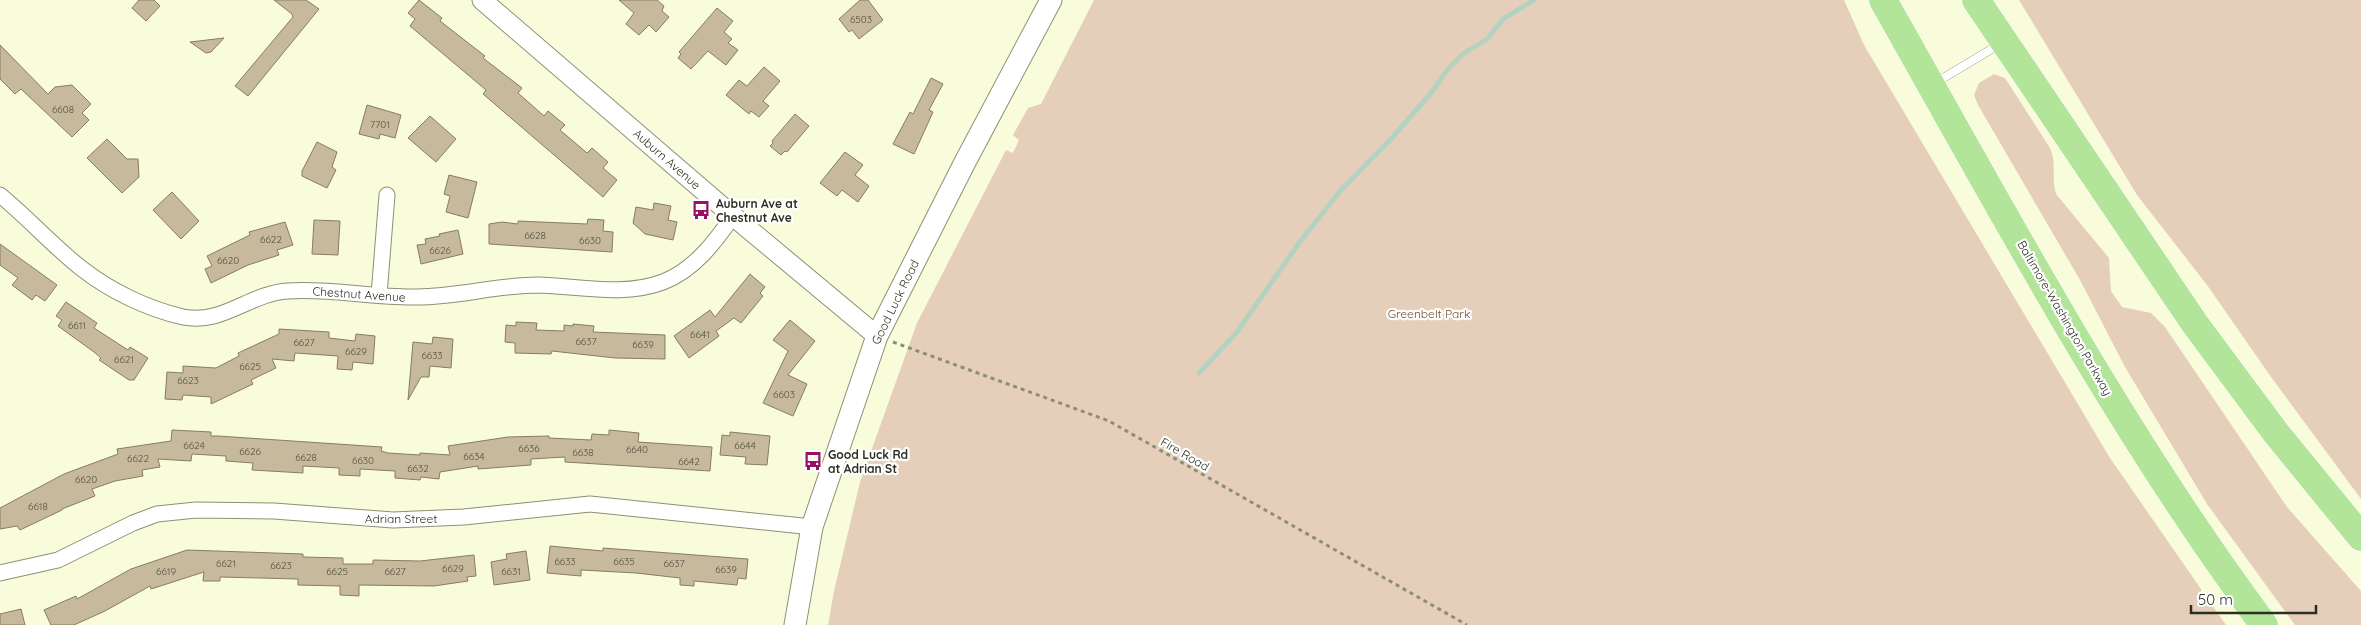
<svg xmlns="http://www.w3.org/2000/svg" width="2361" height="625" font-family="Quicksand,sans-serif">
<rect width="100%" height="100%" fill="#f9fcdb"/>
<g fill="#e6cfba">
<path d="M1094,0H1844L1864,45L2110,458L2226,625H828L834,591L860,482L917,323L1006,150L1013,153L1019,140L1013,135L1028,108L1041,104Z"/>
<path d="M2019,0H2361V499L2271,377L2207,285L2137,195Z"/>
<path d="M1994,74L2005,78L2050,148C2057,164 2051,177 2056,194L2109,258L2111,291L2122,307L2151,313L2165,327L2287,507L2361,591V625H2295L2207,504L2125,367L2080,280L1978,105L1974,95L1979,83Z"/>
</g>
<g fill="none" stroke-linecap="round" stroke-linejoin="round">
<path stroke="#b4d2c1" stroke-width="5" d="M1199,373L1237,332L1299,243L1341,190L1391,139L1431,93L1448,69L1463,54L1487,39L1503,19L1534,0"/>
</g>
<g fill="#c6b99c" stroke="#887c60">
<path d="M139,0H154L160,6L146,21L132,8Z"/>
<path d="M274,0H306L319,9L248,96L235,86L293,17L292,14Z"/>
<path d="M419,0L442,18L440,21L485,56L483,58L522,88L518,93L544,116L548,111L565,125L560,130L587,153L592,148L608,162L603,168L617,180L603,197L483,94L486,90L410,26L415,19L408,13Z"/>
<path d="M619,0H657L664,6L662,11L669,17L656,32L649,25L639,35L626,24L634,13Z"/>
<path d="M860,0H868L883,20L859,39L852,30L849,32L839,19Z"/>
<path d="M717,8L733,21L724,32L732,39L728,43L738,50L726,65L708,51L691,69L678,58L681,54L679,52Z"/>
<path d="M224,38L211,52L206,53L190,42Z"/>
<path d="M0,45L48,94L55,87L72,85L91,104L82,113L89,120L72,137L21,89L15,94L0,79Z"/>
<path d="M764,67L780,81L763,101L769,106L759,117L751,111L749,114L726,95L739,80L747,86Z"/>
<path d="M931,78L943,84L929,110L933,112L914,154L893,144L910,112L913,114Z"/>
<path d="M367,105L401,115L395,138L380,134L379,139L359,134Z"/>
<path d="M795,114L809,126L787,152L785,151L781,155L770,146L773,143L772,141Z"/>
<path d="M430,116L456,139L436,162L408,138Z"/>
<path d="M107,139L127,159H138L139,177L122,193L87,158Z"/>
<path d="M317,142L337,152L332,167L336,170L327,188L302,176V171Z"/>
<path d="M845,152L863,165L855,175L869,186L858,202L842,190L837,196L820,183Z"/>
<path d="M449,175L477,182L468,218L446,212L450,196L444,194Z"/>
<path d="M172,192L199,221L181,239L153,210Z"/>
<path d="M654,203L671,206L668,220L677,222L673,240L645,234L633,223L636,207L653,210Z"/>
<path d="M588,219L604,220L603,231L613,232L612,252L489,244V224L502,222L518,224V221L587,224Z"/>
<path d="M314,220L340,221L338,255L312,254Z"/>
<path d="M285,222L293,245L277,250L279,255L248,265L211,283L205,269L212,266L207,256L250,235L249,232Z"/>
<path d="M458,230L463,254L421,264L417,245L426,244L425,239L440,236L439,234Z"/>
<path d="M0,244L57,285L45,301L36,295L32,300L12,285L18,278L0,265Z"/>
<path d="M750,274L765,287L760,293L763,296L741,323L734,318L716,331L719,336L689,358L674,336L710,310L715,317Z"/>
<path d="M66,302L97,323L94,328L128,350L130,347L148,358L134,380H129L99,360L101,358L94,352L58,326L62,320L56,316Z"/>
<path d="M790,320L815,341L788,375L807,384L793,416L763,403L788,351L773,340Z"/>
<path d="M516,322L537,323L536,330L564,331V325L573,326V324L594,326L593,332L665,335V359L615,358L552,351L551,354L515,353V343L505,342L506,325L516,326Z"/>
<path d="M279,329L329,332V338L355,341L356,334L375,336L373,364L353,362L352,370L337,369L338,356L295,353L294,361L272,359L276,368L251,380L253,384L211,404V397L183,395L182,400L165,399L167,372L183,373V366L216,368L239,356L238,353L279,334Z"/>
<path d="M433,337L453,339L451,368L430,366L429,377H421L408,400L413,342L432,344Z"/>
<path d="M172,430L211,432V436H218L382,447L381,451L388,453L420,455V453L450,455L448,446L508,437L549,436V438L591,440L592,434L609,435V430L639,433L638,442L712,447L710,471L565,462V457L531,459V465L478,469V466L440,472L439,479L421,477L420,480L395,478V471L360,469V476L339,475V468L303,466V473L252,470L253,463L226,461V456L192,454L191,461L158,459L160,467L142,470L143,476L115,481L92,489L95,496L62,509V510L20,530L17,526L0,529V508L64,474L118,454L117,449L171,441Z"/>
<path d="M730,432L770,436L767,465L745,464L746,457L720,455L722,435L730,436Z"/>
<path d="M550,546L603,551V548L748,559L746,579L738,578L737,585L694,581V586L680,585V578L636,573L581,570V576L547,573Z"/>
<path d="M187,550L303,554V557L343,558V564H373V560L420,561L474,555L476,576L467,577L468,581L434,586L359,585V596L340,595V586L298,585V579L220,577V581H203L204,572L151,589L150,586L105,611L74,625H51L44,610L76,596L77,599L131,569Z"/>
<path d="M526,551L530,580L494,585L491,562L507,559L506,554Z"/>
<path d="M21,609L25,625H0V614Z"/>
</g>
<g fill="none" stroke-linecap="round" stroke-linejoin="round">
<g stroke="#8d9072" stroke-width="9">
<path id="service" d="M1935,83L2000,44"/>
</g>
<g stroke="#8d9072" stroke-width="17">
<g id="minor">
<path d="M0,195C28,218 53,246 81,268C110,291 148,309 183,317C223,325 250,293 288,291C331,288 374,298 417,297C458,297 497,285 538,285C580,286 623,297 663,282C694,270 715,242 733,216"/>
<path d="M379,295L387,195"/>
<path d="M0,573L58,560L133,523L157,514L196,510L274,511L393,520L464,517L590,504L812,527"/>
</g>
</g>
<g stroke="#8d9072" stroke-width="21">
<path id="tertiary" d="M482,0L733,216L877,336"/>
</g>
<g stroke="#8d9072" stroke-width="23">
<path id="secondary" d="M795,625L812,527L877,336L964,164L1051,0"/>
</g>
<g stroke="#fff" stroke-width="29">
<g id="motorway">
<path d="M1883,0C2003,212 2118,429 2264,625"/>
<path d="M1976,0L2195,324L2276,433L2361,537"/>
</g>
</g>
<path stroke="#8c8e78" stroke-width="3" stroke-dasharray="4 4" stroke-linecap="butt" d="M893,342L1109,421L1467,625"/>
<use href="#service" stroke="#fff" stroke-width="8"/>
<use href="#minor" stroke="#fff" stroke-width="15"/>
<use href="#tertiary" stroke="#fff" stroke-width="19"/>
<use href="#secondary" stroke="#fff" stroke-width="21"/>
<use href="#motorway" stroke="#b2e49a" stroke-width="28"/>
</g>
<defs>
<g id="bus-bare" transform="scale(1.5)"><path d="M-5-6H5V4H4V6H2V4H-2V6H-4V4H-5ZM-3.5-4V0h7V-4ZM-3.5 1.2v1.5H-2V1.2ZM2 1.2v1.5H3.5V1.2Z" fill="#9a1163" stroke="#fff" stroke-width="2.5" paint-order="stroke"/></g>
</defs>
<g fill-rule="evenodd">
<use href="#bus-bare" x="701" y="210"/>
<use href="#bus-bare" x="813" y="461"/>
</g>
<g text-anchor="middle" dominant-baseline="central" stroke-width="4.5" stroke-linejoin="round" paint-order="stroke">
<g font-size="10" fill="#535140">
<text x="861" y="19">6503</text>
<text x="63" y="109">6608</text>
<text x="380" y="124">7701</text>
<text x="535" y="235">6628</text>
<text x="271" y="239">6622</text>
<text x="590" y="240">6630</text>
<text x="440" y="250">6626</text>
<text x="228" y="260">6620</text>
<text x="77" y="325">6611</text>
<text x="700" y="334">6641</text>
<text x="586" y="341">6637</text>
<text x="304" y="342">6627</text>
<text x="643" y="344">6639</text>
<text x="356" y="351">6629</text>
<text x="432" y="355">6633</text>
<text x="124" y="359">6621</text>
<text x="250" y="366">6625</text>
<text x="188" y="380">6623</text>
<text x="784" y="394">6603</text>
<text x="194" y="445">6624</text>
<text x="745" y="445">6644</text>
<text x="529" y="448">6636</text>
<text x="637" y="449">6640</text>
<text x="250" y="451">6626</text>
<text x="583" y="452">6638</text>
<text x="474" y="456">6634</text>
<text x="306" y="457">6628</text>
<text x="138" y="458">6622</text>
<text x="363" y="460">6630</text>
<text x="689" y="461">6642</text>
<text x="418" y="468">6632</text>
<text x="86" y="479">6620</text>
<text x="38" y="506">6618</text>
<text x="565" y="561">6633</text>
<text x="624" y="561">6635</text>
<text x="226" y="563">6621</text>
<text x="674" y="563">6637</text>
<text x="281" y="565">6623</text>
<text x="453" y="568">6629</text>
<text x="726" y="569">6639</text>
<text x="166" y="571">6619</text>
<text x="337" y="571">6625</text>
<text x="395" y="571">6627</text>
<text x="511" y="571">6631</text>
</g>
<g font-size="12" fill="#2d2e22" stroke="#fff">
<text transform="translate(667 159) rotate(41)">Auburn Avenue</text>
<text transform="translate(359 294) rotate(4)">Chestnut Avenue</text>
<text transform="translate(895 302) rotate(-64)">Good Luck Road</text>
<text transform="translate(2065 318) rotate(60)">Baltimore-Washington Parkway</text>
<text transform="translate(1185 454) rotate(30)">Fire Road</text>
<text x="401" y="518">Adrian Street</text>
</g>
<g font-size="12" font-weight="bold" fill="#2d2e22" stroke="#fff" text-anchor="start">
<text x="716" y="203">Auburn Ave at<tspan x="716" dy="14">Chestnut Ave</tspan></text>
<text x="828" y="454">Good Luck Rd<tspan x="828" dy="14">at Adrian St</tspan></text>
</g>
<g font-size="12" fill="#714d29" stroke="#fff">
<text x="1429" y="313">Greenbelt Park</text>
</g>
</g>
<path d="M2191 605v8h125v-8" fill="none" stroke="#2d2e22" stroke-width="2.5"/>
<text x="2198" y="605" font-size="15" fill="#2d2e22" stroke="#ffffff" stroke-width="4" paint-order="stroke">50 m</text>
</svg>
